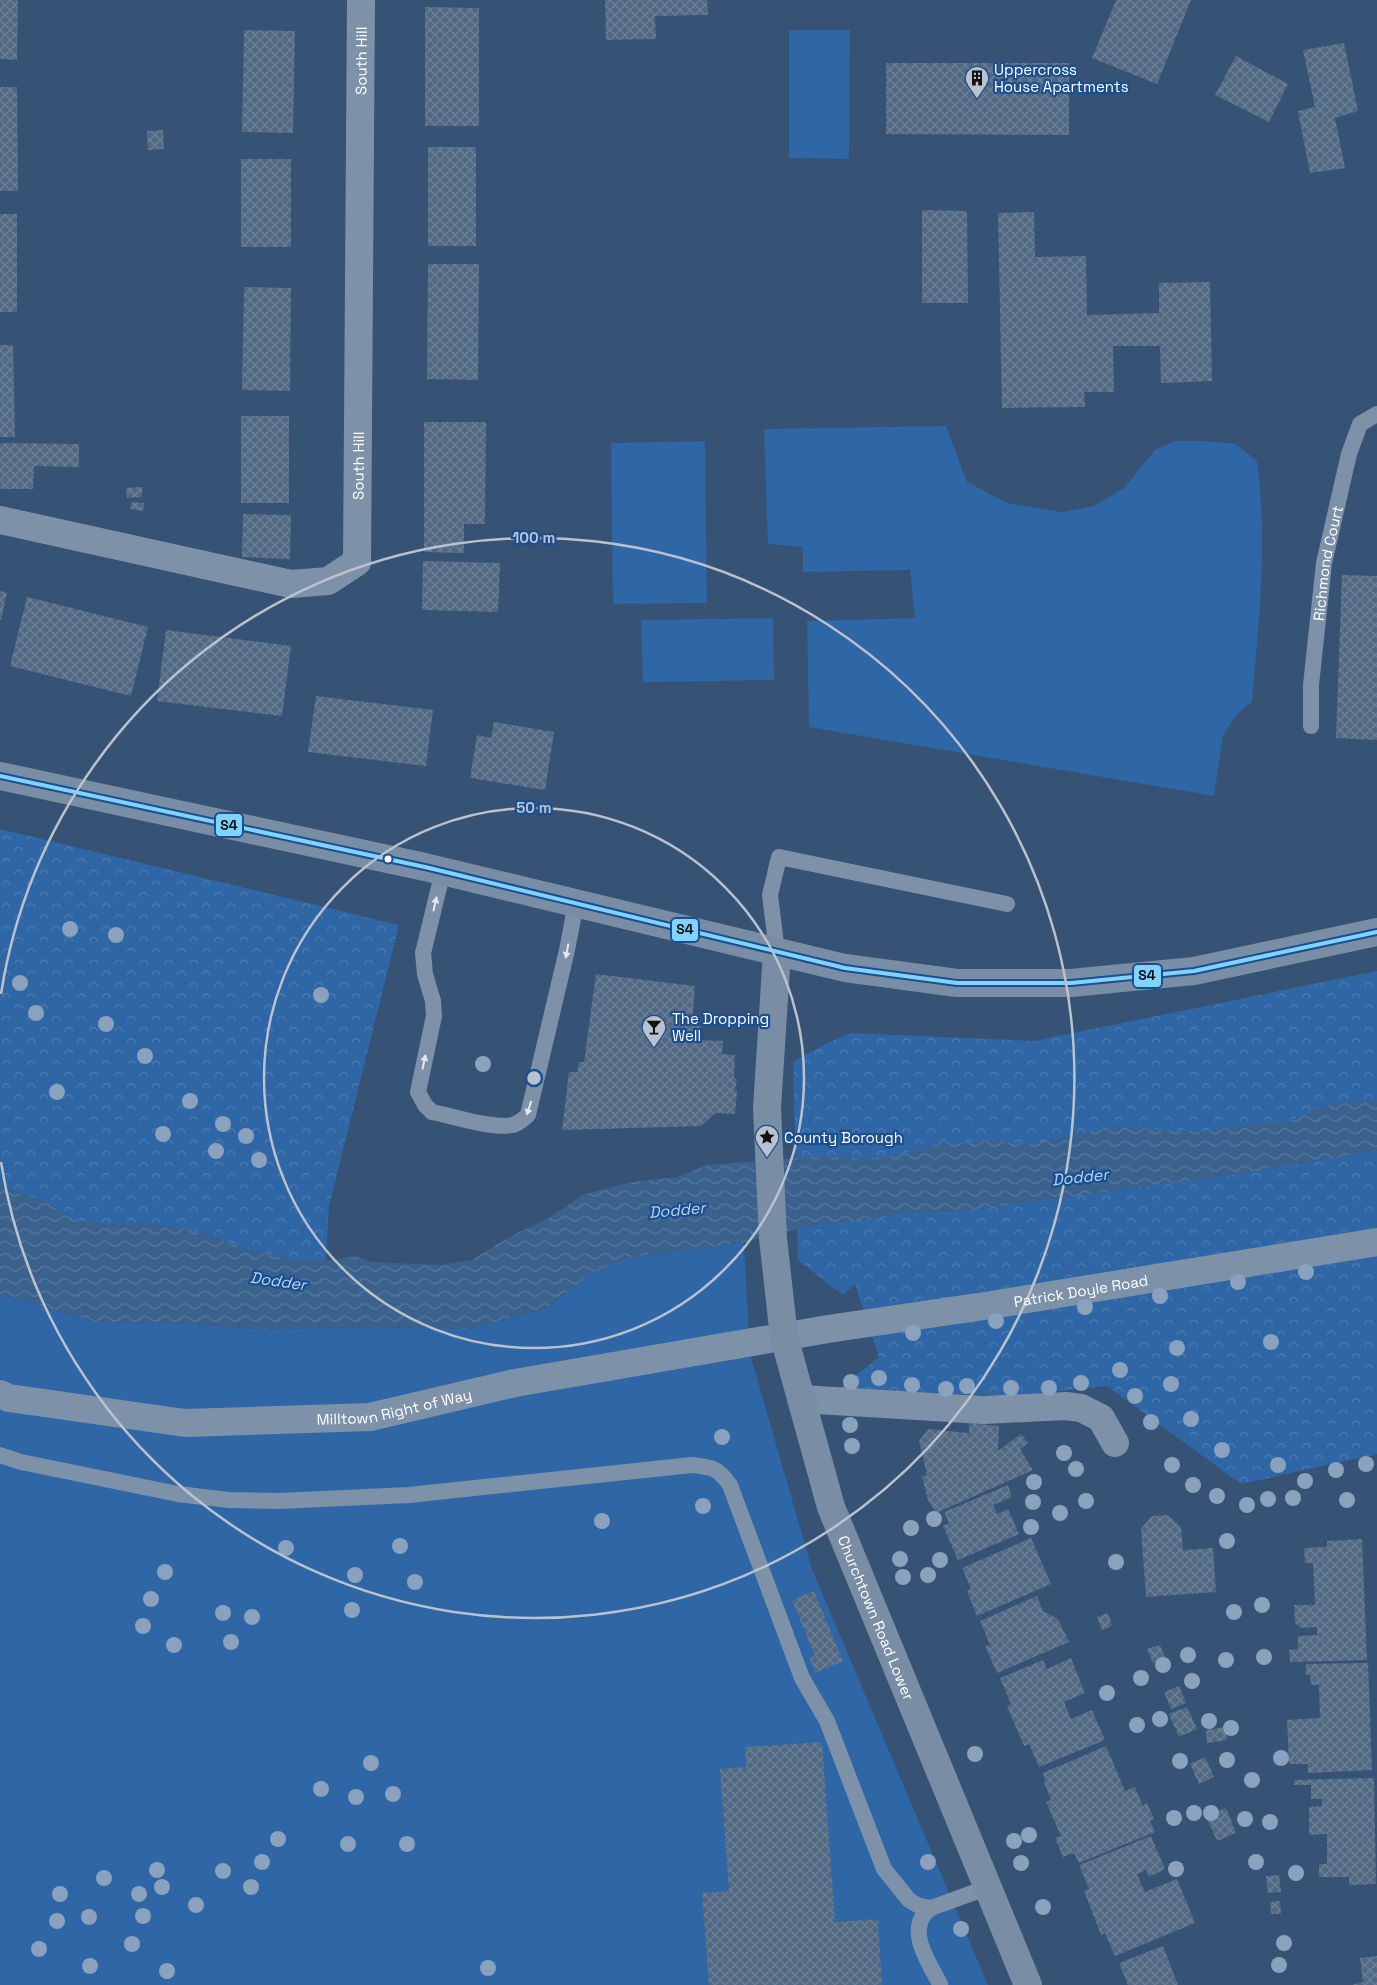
<svg xmlns="http://www.w3.org/2000/svg" width="1377" height="1985" font-family="'Space Grotesk',sans-serif">
<defs>
<pattern id="park-crowns" width="20" height="18" patternUnits="userSpaceOnUse" patternTransform="scale(1.25)"><rect width="20" height="18" fill="#2f66a5"/><path d="M2 6a3 3 0 1 1 6 0M12 15a3 3 0 1 1 6 0" fill="none" stroke="#4e7db2"/></pattern>
<pattern id="water-waves" width="16" height="10" patternUnits="userSpaceOnUse" patternTransform="scale(1.25)"><rect width="16" height="10" fill="#3b618d"/><path d="M0 5q4-4 8 0t8 0" fill="none" stroke="#58799e"/></pattern>
<pattern id="building-cross-hatch" width="8" height="8" patternUnits="userSpaceOnUse" patternTransform="scale(1.25)"><rect width="8" height="8" fill="#526984"/><path d="M0 0l8 8M0 8l8-8" fill="none" stroke="#6c8096"/></pattern>
</defs>
<rect width="100%" height="100%" fill="#365274"/>
<g fill="#2f66a5">
<path d="M789,30H850L849,159L789,158Z"/>
<path d="M946,426L967,482L1007,503L1062,512L1094,506L1124,488L1155,450L1175,441H1204L1236,444L1257,461C1268,541 1259,621 1252,701L1236,716L1223,735L1214,796L809,727L807,621L915,618L910,570L803,572V547L768,544L764,429Z"/>
<path d="M705,441L707,603L613,604L611,443Z"/>
<path d="M773,618L774,680L643,682L641,620Z"/>
<path d="M744,1242L750,1354L812,1569L988,1985H0V1294L97,1322L181,1323L256,1329L376,1327L470,1329L547,1308L591,1273L628,1258Z"/>
</g>
<g fill="url(#park-crowns)">
<path d="M0,829L399,925L329,1206L326,1261L286,1259L249,1250L191,1230L133,1222L108,1225L74,1220L47,1203L0,1186Z"/>
<path d="M1377,971V1454L1241,1484L1107,1386L1013,1396L839,1389L879,1357L855,1284L843,1295L798,1260L793,1062L829,1042L850,1033L1034,1041Z"/>
</g>
<path fill="url(#water-waves)" d="M1377,1101V1151L1224,1176L957,1212H910L876,1219L813,1225L744,1242L629,1258L591,1273L547,1308L470,1329L376,1327L256,1329L181,1323L97,1322L0,1294V1186L47,1203L74,1220L108,1225L133,1222L191,1230L249,1250L286,1259L326,1261L356,1256L371,1262L441,1265L472,1260L511,1236L547,1219L585,1194L632,1182L677,1177L708,1165L810,1157L877,1158L898,1155L936,1145L995,1140L1012,1143H1033L1114,1127L1203,1132L1255,1124L1287,1123L1317,1108L1349,1102Z"/>
<g fill="url(#building-cross-hatch)">
<path d="M0,0H18L17,60L0,59Z"/>
<path d="M605,0H707L708,15L655,16L656,39L606,40Z"/>
<path d="M1116,0H1191L1157,84L1092,58Z"/>
<path d="M425,7L479,8V126H425Z"/>
<path d="M244,30L295,31L293,133L242,132Z"/>
<path d="M1344,43L1358,111L1335,118L1345,168L1310,173L1298,111L1315,107L1303,50Z"/>
<path d="M1236,56L1288,84L1269,122L1215,95Z"/>
<path d="M886,63H1069V135L886,134Z"/>
<path d="M0,87H17L18,191H0Z"/>
<path d="M163,130L164,149L148,150L147,131Z"/>
<rect x="428" y="147" width="48" height="99"/>
<rect x="241" y="159" width="50" height="88"/>
<path d="M922,210L967,211L968,303H922Z"/>
<path d="M1034,212L1035,257L1086,256L1087,315L1159,313V283L1210,282L1212,381L1161,383L1160,346H1113L1114,392H1084L1085,407L1002,408L998,213Z"/>
<rect x="0" y="214" width="17" height="98"/>
<path d="M428,264H479L478,380L427,379Z"/>
<path d="M244,287L291,288L290,391L242,390Z"/>
<path d="M0,345H13L15,437H0Z"/>
<rect x="241" y="416" width="48" height="87"/>
<path d="M424,422H486L485,524H464V553L424,552Z"/>
<path d="M0,443L79,444V467L34,466L33,489H0Z"/>
<path d="M142,487V497L127,498L126,488Z"/>
<path d="M132,502L144,503L143,511L130,509Z"/>
<path d="M243,514L291,515L290,559L242,557Z"/>
<path d="M423,561L500,563L498,612L422,610Z"/>
<path d="M1342,575L1377,576V740L1336,738Z"/>
<path d="M0,591L7,593L1,620H0Z"/>
<path d="M27,597L148,627L131,696L10,666Z"/>
<path d="M166,630L291,646L282,716L157,701Z"/>
<path d="M316,696L433,710L426,766L308,752Z"/>
<path d="M494,722L554,732L545,790L470,778L477,735L491,738Z"/>
<path d="M596,974L695,986L692,1026H701L700,1040L723,1041L722,1054L735,1055L734,1077L737,1079L735,1090L737,1091L735,1114L716,1113L701,1126L562,1130L569,1072H578V1062H584Z"/>
<path d="M969,1423L999,1426L998,1451L1021,1434L1028,1443L1020,1449L1033,1470L936,1513L928,1500L922,1477L927,1475L919,1441L928,1429L969,1433Z"/>
<path d="M1008,1485L1012,1497L993,1505L997,1514L1008,1509L1019,1534L958,1560L943,1526L949,1523L944,1512Z"/>
<path d="M1168,1515L1181,1527L1183,1550L1213,1548L1216,1592L1146,1597L1141,1529L1152,1516Z"/>
<path d="M1031,1538L1051,1584L977,1616L967,1591L971,1589L962,1568Z"/>
<path d="M1362,1539L1367,1660L1290,1662L1289,1650L1298,1649V1636L1317,1635V1627L1301,1628L1295,1623L1294,1605H1315L1313,1563H1305L1304,1548L1327,1547V1541Z"/>
<path d="M814,1591L843,1661L815,1673L810,1658L815,1656L792,1600Z"/>
<path d="M1037,1596L1043,1611L1058,1619L1069,1642L997,1673L985,1646L990,1645L980,1621Z"/>
<path d="M1108,1613L1112,1626L1102,1630L1097,1617Z"/>
<path d="M1160,1645L1165,1658L1153,1663L1147,1649Z"/>
<path d="M1071,1658L1085,1693L1064,1702L1071,1719L1092,1710L1105,1740L1039,1767L1029,1744L1024,1746L1007,1706L1011,1704L1000,1678L1043,1660L1047,1669Z"/>
<path d="M1368,1663L1372,1770L1308,1773V1764H1289L1287,1720L1320,1718L1319,1685H1311L1310,1675H1306V1664Z"/>
<path d="M1179,1686L1186,1703L1171,1709L1164,1692Z"/>
<path d="M1187,1707L1197,1729L1179,1737L1169,1714Z"/>
<path d="M1225,1727L1227,1740L1207,1743L1206,1730Z"/>
<path d="M822,1742L835,1922L878,1919L882,1985H709L702,1893L729,1891L720,1769L746,1767L745,1747Z"/>
<path d="M1106,1746L1125,1791L1135,1787L1143,1806L1147,1803L1154,1819L1150,1821L1155,1832L1079,1863L1074,1853L1063,1857L1055,1838L1061,1836L1046,1802L1051,1800L1044,1782L1045,1780L1043,1773Z"/>
<path d="M1205,1757L1214,1777L1199,1784L1190,1764Z"/>
<path d="M1374,1778L1376,1884L1349,1885V1877H1319V1864H1327V1834L1309,1835V1807L1322,1806V1799H1311V1785H1294V1780Z"/>
<path d="M1226,1808L1236,1833L1217,1841L1206,1816Z"/>
<path d="M1151,1836L1165,1869L1149,1877L1146,1870L1137,1874L1145,1892L1177,1879L1195,1923L1115,1956L1105,1933L1101,1935L1093,1914L1084,1891L1089,1889L1079,1865Z"/>
<path d="M1279,1875L1281,1892L1268,1893L1266,1876Z"/>
<path d="M1280,1901L1281,1914H1271L1270,1902Z"/>
<path d="M1163,1946L1178,1985H1128L1119,1963Z"/>
<path d="M1377,1956V1985H1352L1363,1982L1360,1958Z"/>
</g>
<g fill="none" stroke-linecap="round" stroke-linejoin="round">
<g stroke="#7d92a8" stroke-width="16">
<path id="s1" d="M1311,726V685L1324,563L1349,454L1360,424L1377,414"/>
<path d="M443,871L423,953L425,974L433,1001L434,1016L418,1092L425,1105L432,1112C453,1116 492,1129 512,1125C519,1124 523,1119 528,1115L567,950L576,903"/>
<path d="M777,952L770,895L779,857L1007,904"/>
<path d="M0,1455L21,1462L178,1494L229,1500L279,1501L409,1495L692,1465C712,1467 718,1468 730,1485L802,1678L827,1721L884,1869L909,1900L919,1906L931,1908L989,1887"/>
<path d="M931,1908C904,1927 928,1961 940,1984"/>
</g>
<g stroke="#7d92a8" stroke-width="28">
<path id="s2" d="M0,520L291,584L328,581L357,562L361,0"/>
<path id="s3" d="M0,1394L9,1398L185,1423L370,1417L515,1383L828,1329L991,1305L1377,1242"/>
<path d="M801,1399L983,1410L1066,1406L1081,1408L1101,1418L1115,1443"/>
</g>
<g stroke="#798da4" stroke-width="28">
<path d="M0,776L425,867L845,968L957,983H1071L1194,971L1377,932"/>
<path id="s4" d="M777,952L767,1108L773,1238L784,1337L831,1507L1028,1985"/>
</g>
<g stroke="#1b4f8f" stroke-width="8">
<path id="bus-1" d="M0,776L425,867L845,968L957,983H1071L1194,971L1377,932"/>
</g>
<use href="#bus-1" stroke="#80d3ff" stroke-width="4"/>
</g>
<g fill="#8aa2be">
<circle cx="70" cy="929" r="8"/>
<circle cx="116" cy="935" r="8"/>
<circle cx="20" cy="983" r="8"/>
<circle cx="321" cy="995" r="8"/>
<circle cx="36" cy="1013" r="8"/>
<circle cx="106" cy="1024" r="8"/>
<circle cx="145" cy="1056" r="8"/>
<circle cx="483" cy="1064" r="8"/>
<circle cx="57" cy="1092" r="8"/>
<circle cx="190" cy="1101" r="8"/>
<circle cx="223" cy="1124" r="8"/>
<circle cx="163" cy="1134" r="8"/>
<circle cx="246" cy="1136" r="8"/>
<circle cx="216" cy="1151" r="8"/>
<circle cx="259" cy="1160" r="8"/>
<circle cx="1306" cy="1272" r="8"/>
<circle cx="1238" cy="1282" r="8"/>
<circle cx="1160" cy="1296" r="8"/>
<circle cx="1085" cy="1307" r="8"/>
<circle cx="996" cy="1321" r="8"/>
<circle cx="913" cy="1333" r="8"/>
<circle cx="1271" cy="1342" r="8"/>
<circle cx="1177" cy="1348" r="8"/>
<circle cx="1120" cy="1370" r="8"/>
<circle cx="879" cy="1378" r="8"/>
<circle cx="851" cy="1382" r="8"/>
<circle cx="1081" cy="1383" r="8"/>
<circle cx="1171" cy="1384" r="8"/>
<circle cx="912" cy="1385" r="8"/>
<circle cx="967" cy="1386" r="8"/>
<circle cx="1011" cy="1388" r="8"/>
<circle cx="1049" cy="1388" r="8"/>
<circle cx="946" cy="1389" r="8"/>
<circle cx="1135" cy="1396" r="8"/>
<circle cx="1191" cy="1419" r="8"/>
<circle cx="1151" cy="1422" r="8"/>
<circle cx="850" cy="1425" r="8"/>
<circle cx="722" cy="1437" r="8"/>
<circle cx="852" cy="1446" r="8"/>
<circle cx="1222" cy="1450" r="8"/>
<circle cx="1064" cy="1453" r="8"/>
<circle cx="1366" cy="1464" r="8"/>
<circle cx="1172" cy="1465" r="8"/>
<circle cx="1278" cy="1465" r="8"/>
<circle cx="1076" cy="1469" r="8"/>
<circle cx="1336" cy="1470" r="8"/>
<circle cx="1305" cy="1481" r="8"/>
<circle cx="1034" cy="1482" r="8"/>
<circle cx="1193" cy="1485" r="8"/>
<circle cx="1217" cy="1496" r="8"/>
<circle cx="1293" cy="1498" r="8"/>
<circle cx="1268" cy="1499" r="8"/>
<circle cx="1347" cy="1500" r="8"/>
<circle cx="1086" cy="1501" r="8"/>
<circle cx="1033" cy="1502" r="8"/>
<circle cx="1247" cy="1505" r="8"/>
<circle cx="703" cy="1506" r="8"/>
<circle cx="1060" cy="1513" r="8"/>
<circle cx="934" cy="1519" r="8"/>
<circle cx="602" cy="1521" r="8"/>
<circle cx="1031" cy="1527" r="8"/>
<circle cx="911" cy="1528" r="8"/>
<circle cx="1227" cy="1541" r="8"/>
<circle cx="400" cy="1546" r="8"/>
<circle cx="286" cy="1548" r="8"/>
<circle cx="900" cy="1559" r="8"/>
<circle cx="940" cy="1560" r="8"/>
<circle cx="1116" cy="1562" r="8"/>
<circle cx="165" cy="1572" r="8"/>
<circle cx="355" cy="1575" r="8"/>
<circle cx="928" cy="1575" r="8"/>
<circle cx="903" cy="1577" r="8"/>
<circle cx="415" cy="1582" r="8"/>
<circle cx="151" cy="1599" r="8"/>
<circle cx="1262" cy="1605" r="8"/>
<circle cx="352" cy="1610" r="8"/>
<circle cx="1234" cy="1612" r="8"/>
<circle cx="223" cy="1613" r="8"/>
<circle cx="252" cy="1617" r="8"/>
<circle cx="143" cy="1626" r="8"/>
<circle cx="231" cy="1642" r="8"/>
<circle cx="174" cy="1645" r="8"/>
<circle cx="1188" cy="1655" r="8"/>
<circle cx="1264" cy="1657" r="8"/>
<circle cx="1226" cy="1660" r="8"/>
<circle cx="1163" cy="1665" r="8"/>
<circle cx="1141" cy="1678" r="8"/>
<circle cx="1192" cy="1681" r="8"/>
<circle cx="1107" cy="1693" r="8"/>
<circle cx="1160" cy="1719" r="8"/>
<circle cx="1209" cy="1721" r="8"/>
<circle cx="1137" cy="1725" r="8"/>
<circle cx="1231" cy="1728" r="8"/>
<circle cx="975" cy="1754" r="8"/>
<circle cx="1281" cy="1758" r="8"/>
<circle cx="1227" cy="1760" r="8"/>
<circle cx="1180" cy="1761" r="8"/>
<circle cx="371" cy="1763" r="8"/>
<circle cx="1252" cy="1780" r="8"/>
<circle cx="321" cy="1789" r="8"/>
<circle cx="393" cy="1794" r="8"/>
<circle cx="356" cy="1797" r="8"/>
<circle cx="1194" cy="1813" r="8"/>
<circle cx="1211" cy="1813" r="8"/>
<circle cx="1174" cy="1818" r="8"/>
<circle cx="1245" cy="1819" r="8"/>
<circle cx="1270" cy="1822" r="8"/>
<circle cx="1029" cy="1835" r="8"/>
<circle cx="278" cy="1839" r="8"/>
<circle cx="1014" cy="1841" r="8"/>
<circle cx="348" cy="1844" r="8"/>
<circle cx="407" cy="1844" r="8"/>
<circle cx="262" cy="1862" r="8"/>
<circle cx="928" cy="1862" r="8"/>
<circle cx="1256" cy="1862" r="8"/>
<circle cx="1021" cy="1863" r="8"/>
<circle cx="1176" cy="1869" r="8"/>
<circle cx="157" cy="1870" r="8"/>
<circle cx="223" cy="1871" r="8"/>
<circle cx="1296" cy="1873" r="8"/>
<circle cx="104" cy="1878" r="8"/>
<circle cx="162" cy="1887" r="8"/>
<circle cx="251" cy="1887" r="8"/>
<circle cx="60" cy="1894" r="8"/>
<circle cx="139" cy="1894" r="8"/>
<circle cx="196" cy="1905" r="8"/>
<circle cx="1043" cy="1907" r="8"/>
<circle cx="143" cy="1916" r="8"/>
<circle cx="89" cy="1917" r="8"/>
<circle cx="57" cy="1921" r="8"/>
<circle cx="961" cy="1929" r="8"/>
<circle cx="1284" cy="1943" r="8"/>
<circle cx="132" cy="1944" r="8"/>
<circle cx="39" cy="1949" r="8"/>
<circle cx="1279" cy="1965" r="8"/>
<circle cx="90" cy="1966" r="8"/>
<circle cx="488" cy="1968" r="8"/>
<circle cx="167" cy="1971" r="8"/>
</g>
<defs><path id="oneway-solid" d="M-6-.8H1V-3.2L6.5 0L1 3.2V.8H-6Z" transform="scale(1.25)"/></defs>
<g fill="#e5e9ee">
<use href="#oneway-solid" transform="translate(435 904) rotate(-77)"/>
<use href="#oneway-solid" transform="translate(567 951) rotate(101)"/>
<use href="#oneway-solid" transform="translate(424 1062) rotate(-78)"/>
<use href="#oneway-solid" transform="translate(529 1108) rotate(108)"/>
</g>
<g fill="none" stroke="#b9c2ce" stroke-width="2.5">
<circle cx="534" cy="1078" r="270"/>
<path d="M1 994A540 540 0 1 1 1 1162"/>
</g>
<defs>
<g id="building-pin" transform="scale(1.25)"><path d="M0 17L-7.5 6A9.5 9.5 0 1 1 7.5 6Z" fill="#b9c2ce" stroke="#1b4f8f"/><path d="M-4-6H4V6H1V3H-1V6H-4ZM-2.5-4.3h1.7v1.8h-1.7ZM.8-4.3h1.7v1.8H.8ZM-2.5-1h1.7V.8h-1.7ZM.8-1h1.7V.8H.8Z" fill="#111"/></g>
<g id="bar-pin" transform="scale(1.25)"><path d="M0 17L-7.5 6A9.5 9.5 0 1 1 7.5 6Z" fill="#b9c2ce" stroke="#1b4f8f"/><path d="M-6-5H6L.8 .8V4.5H3.5V6h-7V4.5H-.8V.8Z" fill="#111"/></g>
<g id="sight-pin" transform="scale(1.25)"><path d="M0 17L-7.5 6A9.5 9.5 0 1 1 7.5 6Z" fill="#b9c2ce" stroke="#1b4f8f"/><path d="M0-6L1.8-2.2L6-1.7L2.9 1.2L3.7 5.4L0 3.3L-3.7 5.4L-2.9 1.2L-6-1.7L-1.8-2.2Z" fill="#111"/></g>
</defs>
<g fill-rule="evenodd">
<use href="#building-pin" x="977" y="78"/>
<use href="#bar-pin" x="654" y="1027"/>
<use href="#sight-pin" x="767" y="1137"/>
</g>
<circle fill="#fff" stroke="#1b4f8f" stroke-width="2" cx="388" cy="859" r="4.5"/>
<g text-anchor="middle" dominant-baseline="central" stroke-width="4.5" stroke-linejoin="round" paint-order="stroke">
<g font-size="15" fill="#fff" stroke="#1b4f8f">
<text stroke="none"><textPath href="#s2" startOffset="871">South Hill</textPath></text>
<text stroke="none"><textPath href="#s2" startOffset="466">South Hill</textPath></text>
<text stroke="none"><textPath href="#s1" startOffset="164">Richmond Court</textPath></text>
<text stroke="none"><textPath href="#s3" startOffset="1095">Patrick Doyle Road</textPath></text>
<text stroke="none"><textPath href="#s3" startOffset="398">Milltown Right of Way</textPath></text>
<text stroke="none"><textPath href="#s4" startOffset="682">Churchtown Road Lower</textPath></text>
</g>
<g font-size="15" fill="#fff" stroke="#1b4f8f" text-anchor="start">
<text x="994" y="69">Uppercross<tspan x="994" dy="17">House Apartments</tspan></text>
<text x="672" y="1018">The Dropping<tspan x="672" dy="17">Well</tspan></text>
<text x="784" y="1137">County Borough</text>
</g>
<g font-size="16" font-style="italic" fill="#b5d3f5" stroke="#1b4f8f">
<text transform="translate(1080 1177) rotate(-6)">Dodder</text>
<text transform="translate(677 1210) rotate(-5)">Dodder</text>
<text transform="translate(278 1281) rotate(8)">Dodder</text>
</g>
</g>
<circle cx="534" cy="1078" r="8" fill="#b9c2ce" stroke="#1b4f8f" stroke-width="2.5"/>
<g font-size="15" text-anchor="middle" font-weight="bold" fill="#b9c2ce" stroke="#1b4f8f" stroke-width="4.5" stroke-linejoin="round" paint-order="stroke">
<text x="534" y="543">100 m</text>
<text x="534" y="813">50 m</text>
</g>
<g stroke="#1b4f8f" stroke-width="2">
<rect x="215" y="813" width="28" height="24" rx="5" fill="#80d3ff"/>
<rect x="671" y="918" width="28" height="24" rx="5" fill="#80d3ff"/>
<rect x="1133" y="964" width="29" height="24" rx="5" fill="#80d3ff"/>
</g>
<g font-size="14" text-anchor="middle" font-weight="bold" fill="#111">
<text x="229" y="830">S4</text>
<text x="685" y="934">S4</text>
<text x="1147" y="980">S4</text>
</g>
</svg>
